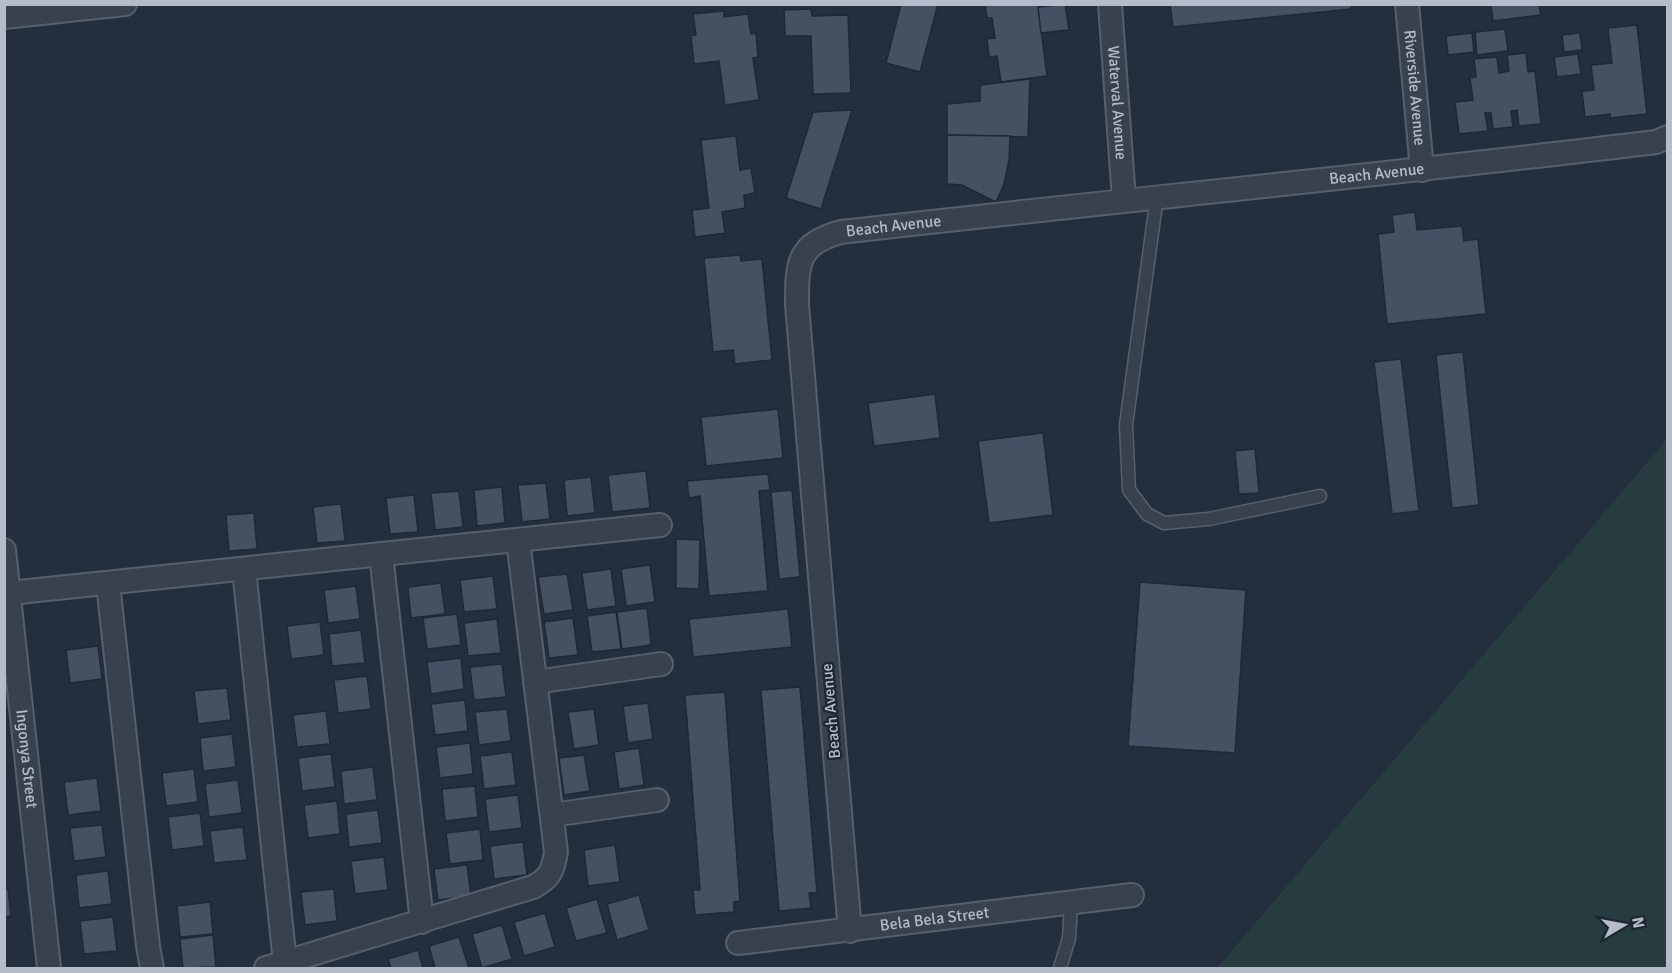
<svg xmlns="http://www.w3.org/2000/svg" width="1672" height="973" font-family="Signika,sans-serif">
<rect width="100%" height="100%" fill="#242f3e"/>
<path fill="#263c3f" d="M1667,439V968H1217Z"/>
<g fill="#455162" stroke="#1f2835" stroke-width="1.5">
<path d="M938,4L920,72L886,63L901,4Z"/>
<path d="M985,4H1038L1047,76L1001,82L997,56L989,57L987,39L995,38L992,18H987Z"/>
<path d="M1065,4L1069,30L1041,33L1038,7Z"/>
<path d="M1170,4H1351V9L1173,27Z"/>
<path d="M1491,4H1539L1541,15L1493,21Z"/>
<path d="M811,9L812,16L848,15L851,93L813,94L811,36H785L784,10Z"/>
<path d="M724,11V17L748,14L751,34L756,33L758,57L753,58L759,100L725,105L719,61L694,64L691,36L696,35L693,14Z"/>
<path d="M1637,25L1647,114L1610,118V114L1585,117L1582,91L1594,90L1591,65L1612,63L1608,28Z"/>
<path d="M1505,29L1508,51L1477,55L1475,32Z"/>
<path d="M1472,33L1474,52L1448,55L1446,36Z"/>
<path d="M1580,33L1582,50L1564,52L1562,35Z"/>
<path d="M1526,53L1528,72L1535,71L1541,124L1519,126L1517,110L1511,111L1513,127L1493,129L1491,113H1485L1488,131L1459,134L1455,102L1473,100L1470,78L1476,77L1474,59L1497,57L1499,73L1509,71L1507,55Z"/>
<path d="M1578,54L1581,74L1557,77L1554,57Z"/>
<path d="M1030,79L1028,137L947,135V104L980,101V85Z"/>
<path d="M852,110L821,209L786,198L813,112Z"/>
<path d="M947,135L1010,136L1009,160L1004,184L996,202L962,185L947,184Z"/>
<path d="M736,136L740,170L751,168L755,193L744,195L745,208L722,212L725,233L695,237L692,210L709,208L701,140Z"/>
<path d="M1415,212L1417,230L1462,226L1464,241L1478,239L1486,314L1387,324L1378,234L1394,232L1392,215Z"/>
<path d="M740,255L741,261L762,259L772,360L735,364L733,350L713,352L704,258Z"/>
<path d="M1463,352L1479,505L1452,508L1436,355Z"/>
<path d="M1401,359L1419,511L1392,514L1374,362Z"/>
<path d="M935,394L940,438L874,446L868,403Z"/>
<path d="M778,409L783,458L706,466L701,417Z"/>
<path d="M1043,433L1053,515L989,523L978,441Z"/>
<path d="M1255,449L1259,493L1239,494L1235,451Z"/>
<path d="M646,471L650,508L612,512L608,475Z"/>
<path d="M768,474L770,490L759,491L768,591L709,596L700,496L689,498L687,481Z"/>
<path d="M591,477L595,513L567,516L564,480Z"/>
<path d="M546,483L550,519L522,522L518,485Z"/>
<path d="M502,487L505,523L477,526L474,490Z"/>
<path d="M792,490L800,577L779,579L771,492Z"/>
<path d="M459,491L463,527L435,530L431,493Z"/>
<path d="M414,495L418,532L390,534L386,498Z"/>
<path d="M341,504L345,541L317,543L313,507Z"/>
<path d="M254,513L257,549L229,551L226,515Z"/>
<path d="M676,539L700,540L699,589L676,588Z"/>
<path d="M650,565L655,602L626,606L621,569Z"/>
<path d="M611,569L616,606L587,610L582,573Z"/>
<path d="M567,574L573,610L544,614L538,577Z"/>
<path d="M493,576L497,609L464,612L460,580Z"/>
<path d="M1140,582L1246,590L1235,753L1128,746Z"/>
<path d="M441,583L445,614L411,618L408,587Z"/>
<path d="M356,586L360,619L328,623L324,590Z"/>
<path d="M647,608L651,645L622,649L617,612Z"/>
<path d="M788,609L792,647L693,657L689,619Z"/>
<path d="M616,612L621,649L592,652L587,616Z"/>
<path d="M457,614L461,645L427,649L423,618Z"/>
<path d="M573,618L578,655L549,658L544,622Z"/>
<path d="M497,619L501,653L468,656L464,623Z"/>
<path d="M320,622L324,655L291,659L287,626Z"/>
<path d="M361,630L365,663L332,666L329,634Z"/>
<path d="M98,646L102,679L70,683L66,650Z"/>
<path d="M461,658L464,689L431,694L427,662Z"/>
<path d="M502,664L506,697L474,700L470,667Z"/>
<path d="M367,676L371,709L338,713L334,680Z"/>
<path d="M800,687L817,893H809L811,908L779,911L761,690Z"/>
<path d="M227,688L231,720L198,724L194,691Z"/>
<path d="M725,692L740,901L734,902V912L695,915L693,890H700L685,695Z"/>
<path d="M465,700L468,731L435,735L431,704Z"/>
<path d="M648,703L653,739L628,743L623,706Z"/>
<path d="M507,709L511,741L479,745L475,712Z"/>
<path d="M594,709L599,745L574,749L568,712Z"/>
<path d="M326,711L330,744L297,747L293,715Z"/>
<path d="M232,734L236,767L203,771L200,738Z"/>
<path d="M470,743L473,774L440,778L436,747Z"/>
<path d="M639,748L644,785L619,789L614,752Z"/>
<path d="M512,752L516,785L484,789L480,756Z"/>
<path d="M331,754L335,787L302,791L298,758Z"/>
<path d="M584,755L590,791L564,795L559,758Z"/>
<path d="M373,767L377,800L344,804L341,771Z"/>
<path d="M194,769L198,802L166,806L162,773Z"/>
<path d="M97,778L101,811L68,815L64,782Z"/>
<path d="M238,780L242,813L209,817L205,784Z"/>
<path d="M475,786L478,817L445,821L442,789Z"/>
<path d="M518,795L522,828L489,832L485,799Z"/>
<path d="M337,801L340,834L308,838L304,805Z"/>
<path d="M378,810L382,843L349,847L346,814Z"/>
<path d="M200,813L204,846L172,850L168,817Z"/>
<path d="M102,825L106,857L74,861L70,828Z"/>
<path d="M243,827L247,860L214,863L210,831Z"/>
<path d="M480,829L483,860L450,864L446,833Z"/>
<path d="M523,842L527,875L494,879L490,846Z"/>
<path d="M615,845L620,882L588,886L584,850Z"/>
<path d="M384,857L388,890L355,894L351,861Z"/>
<path d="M467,865L471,896L438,900L434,869Z"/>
<path d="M108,871L112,904L79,908L76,875Z"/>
<path d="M4,889H8L11,916L4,917Z"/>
<path d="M334,889L337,921L305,925L301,892Z"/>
<path d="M639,895L649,930L617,940L607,904Z"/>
<path d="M597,899L607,933L576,941L566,908Z"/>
<path d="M210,902L213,934L180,937L177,906Z"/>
<path d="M545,913L555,947L524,956L514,922Z"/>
<path d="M113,917L117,951L84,954L80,921Z"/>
<path d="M502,925L512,959L482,968L472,934Z"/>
<path d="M213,935L216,967L183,968L180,939Z"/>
<path d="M459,937L469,968H435L429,946Z"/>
<path d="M418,950L423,968H391L388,959Z"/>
</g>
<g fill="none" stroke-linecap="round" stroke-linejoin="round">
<g stroke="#565f6c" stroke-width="15">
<g id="service">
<path d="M1157,196L1126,425L1129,490L1147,514L1164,523L1209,519L1320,496"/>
<path d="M1060,968L1069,938L1071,903"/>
</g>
</g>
<g stroke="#565f6c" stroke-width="26">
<g id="minor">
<path id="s1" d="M1110,4L1124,200"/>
<path id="s2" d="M1407,4L1422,170"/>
<path d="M4,17L125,4"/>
<path id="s3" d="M4,550L49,968"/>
<path d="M381,554L422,922"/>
<path d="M244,569L285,963"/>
<path d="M108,584L148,946L152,968"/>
<path d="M9,593L660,525"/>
<path d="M535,682L661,664"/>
<path d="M552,815L657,800"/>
<path id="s4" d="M850,931L797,305C797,263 797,244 841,232C1113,201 1385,175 1656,142L1668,137"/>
<path id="s5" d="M738,943L1132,895"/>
<path d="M266,968L533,887C550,878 553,871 556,852L518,540"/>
</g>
</g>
<use href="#service" stroke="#38414e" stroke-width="12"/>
<use href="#minor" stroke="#38414e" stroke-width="22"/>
</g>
<g text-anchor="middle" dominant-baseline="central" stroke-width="4.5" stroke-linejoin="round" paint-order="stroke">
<g font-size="16" fill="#b4bcc9" stroke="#1d2633">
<text stroke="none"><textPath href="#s2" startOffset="84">Riverside Avenue</textPath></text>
<text stroke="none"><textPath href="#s1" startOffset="99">Waterval Avenue</textPath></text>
<text stroke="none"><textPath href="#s4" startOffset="1263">Beach Avenue</textPath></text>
<text stroke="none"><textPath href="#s4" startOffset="777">Beach Avenue</textPath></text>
<text transform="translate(831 711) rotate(-95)">Beach Avenue</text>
<text stroke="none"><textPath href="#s3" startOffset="210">Ingonya Street</textPath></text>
<text stroke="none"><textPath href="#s5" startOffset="198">Bela Bela Street</textPath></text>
</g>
</g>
<rect width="1672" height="973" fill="none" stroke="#b4bcc9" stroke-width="12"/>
<g transform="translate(1624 925) rotate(80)" stroke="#1d2633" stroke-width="4.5" paint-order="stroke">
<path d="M0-4.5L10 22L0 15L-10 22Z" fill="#b4bcc9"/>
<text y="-9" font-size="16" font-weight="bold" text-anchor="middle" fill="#b4bcc9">N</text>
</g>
</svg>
